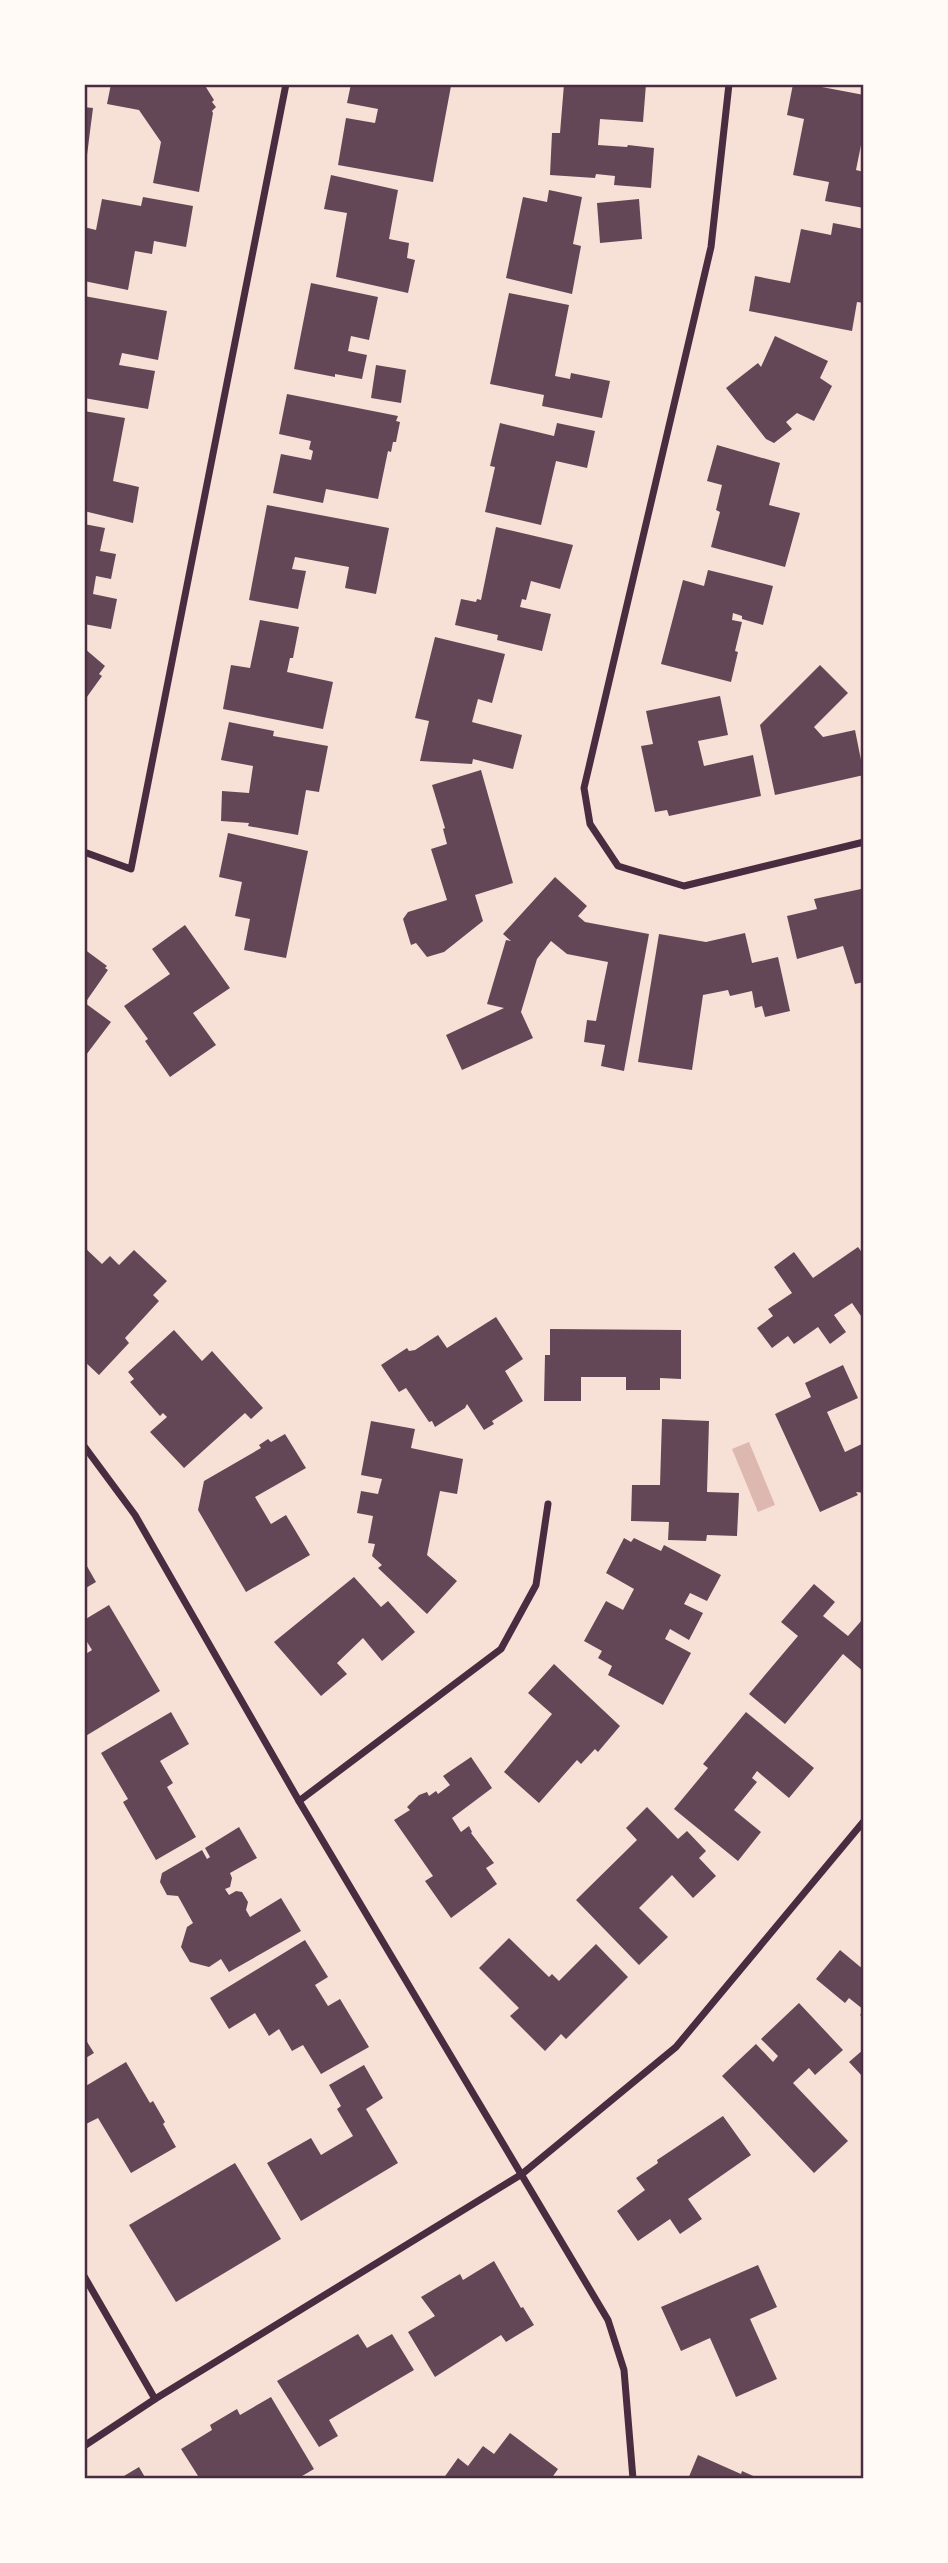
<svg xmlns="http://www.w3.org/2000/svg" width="948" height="2563" font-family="'DM Sans',sans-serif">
<rect width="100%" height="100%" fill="#f7e1d7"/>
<path fill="#dcb8b0" d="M749,1442L775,1505L758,1512L732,1449Z"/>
<g fill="#644757">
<path d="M111,84H204L214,100L212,102L216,107L212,111L213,113L199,192L153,183L161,142L139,110L107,104Z"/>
<path d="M351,84H439L451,86L433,182L338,165L346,118L375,123L378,109L347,103Z"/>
<path d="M564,84H646L643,122L600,119L598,145L627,147L628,145L654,148L651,188L614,185L615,176L596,174L595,178L550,175L552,133H560Z"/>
<path d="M793,84H806L864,95V130L856,170L864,172V208L825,201L829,182L793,175L804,119L787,115Z"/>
<path d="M84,107L93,108L86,163H84Z"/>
<path d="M331,175L398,190L389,239L409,243L407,258L415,260L408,293L336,277L347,213L324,209Z"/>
<path d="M549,190L582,197L573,244L581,246L572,294L506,278L523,197L547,202Z"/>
<path d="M143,197L193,206L186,247L154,241L152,254L135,251L128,290L84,281V227L96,230L102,199L141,206Z"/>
<path d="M639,199L642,239L600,243L597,203Z"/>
<path d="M833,223L864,229V303L857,302L852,331L749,311L755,276L790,283L801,229L831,235Z"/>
<path d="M311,283L378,297L369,340L351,336L348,351L367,355L362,379L335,374V377L294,369Z"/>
<path d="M509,293L569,305L555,376L570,379L571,373L610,381L602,418L542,406L544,395L490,384Z"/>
<path d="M84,296L167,311L158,360L122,353L119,365L155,371L148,409L84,398Z"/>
<path d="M775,336L828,361L820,378L832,386L814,421L797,413L786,422L792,429L774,443L766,439L726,388L758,363L761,367Z"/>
<path d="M376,365L406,370L401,403L371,398Z"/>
<path d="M287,394L398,416L396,421L400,422L396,442H393L391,452L388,451L378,499L326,489L323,503L273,493L281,454L311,460L313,451L309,449L311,441L279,434Z"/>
<path d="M84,411L125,418L113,481L139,487L133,523L84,511Z"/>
<path d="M500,423L554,436L557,423L595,431L587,468L556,461L541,525L485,512L495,467L490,466Z"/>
<path d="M717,445L780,463L769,505L800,513L785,567L711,547L720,512L716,510L722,485L707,481Z"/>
<path d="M267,505L389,528L376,594L345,588L349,567L295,557L292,569L306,571L298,609L249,600Z"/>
<path d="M84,524L105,528L100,551L116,554L111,579L96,576L93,594L117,599L111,629L84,624Z"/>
<path d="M496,527L573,545L560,589L531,581L526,600L522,599L520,607L551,614L542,651L497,640L498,635L455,625L461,599L476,602L477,599L481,600Z"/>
<path d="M708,570L773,586L763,625L742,619V616L733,613L732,620L742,622L735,651L738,652L731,682L661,664L683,580L704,586Z"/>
<path d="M260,620L299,627L293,658H290L287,672L333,682L323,729L223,709L231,665L250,668Z"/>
<path d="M435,637L505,654L492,703L478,699L472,722L522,735L513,769L473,759L472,764L420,761L429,721L415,718Z"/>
<path d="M84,648L105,666L99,674L102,676L84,701Z"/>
<path d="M820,665L848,693L814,727L823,737L855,730L864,775L775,795L760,725Z"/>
<path d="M720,696L728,735L698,741L704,766L753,755L761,796L669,816L667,810L655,812L641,746L653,744L646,711Z"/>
<path d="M229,722L274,731L273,736L328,746L319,792L306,790L298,835L248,826L249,823L221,821L222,791L249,793L253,766L221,760Z"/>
<path d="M481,770L513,883L475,895L483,921L444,952L427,957L416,943L411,945L403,919L408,912L447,900L431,849L447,844L443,829L445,828L432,785Z"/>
<path d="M228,833L308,851L286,958L244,950L250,919L235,916L242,882L219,877Z"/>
<path d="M555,877L587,906L578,916L585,922L649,934L624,1071L601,1066L605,1045L584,1042L587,1020L596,1021L608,962L567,954L551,941L537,959L521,1012L533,1038L462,1070L446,1035L504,1008L487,1004L506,940L511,941L503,934Z"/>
<path d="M861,889L864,898V982L855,984L843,946L797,959L787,916L817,909L814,899Z"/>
<path d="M185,925L230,988L193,1013L216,1045L170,1077L145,1041L148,1039L124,1006L170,974L152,949Z"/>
<path d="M745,933L752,963L778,957L790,1011L765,1017L762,1006L755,1008L752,991L730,996L728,990L703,995L692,1070L638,1062L659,934L706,942Z"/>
<path d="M84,949L107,966L105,968L108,970L85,1003L111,1022L86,1055L84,1054Z"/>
<path d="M84,1247L102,1264L110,1256L119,1265L134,1250L167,1281L153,1295L159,1301L125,1338L129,1343L99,1375L84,1361Z"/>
<path d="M858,1247L864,1255V1314L861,1316L852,1303L834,1315L846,1332L830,1344L818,1327L794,1344L788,1336L772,1348L757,1328L773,1316L768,1309L792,1293L774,1267L794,1252L813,1278Z"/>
<path d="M496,1317L523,1359L505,1371L523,1401L492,1421L494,1424L484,1430L467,1404L465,1408L435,1427L432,1421L429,1422L406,1388L399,1392L381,1365L407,1348L409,1351L415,1350L438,1335L447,1348Z"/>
<path d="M550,1329L681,1330V1379L660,1378V1390H626V1377H581V1401H544L545,1355H550Z"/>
<path d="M174,1330L202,1361L212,1351L263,1408L251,1419L245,1413L184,1468L150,1432L167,1417L163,1413L160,1416L130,1382L134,1379L128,1372Z"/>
<path d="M843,1365L858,1398L827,1412L845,1452L864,1443V1493L856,1492L858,1495L820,1512L775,1414L811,1397L805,1383Z"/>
<path d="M662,1419L709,1421L707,1492L739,1493L737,1536L707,1535L706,1541L668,1540L669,1522L631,1521L632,1485H660Z"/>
<path d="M371,1421L415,1429L411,1448L463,1459L457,1494L440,1491L427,1555L457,1581L427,1614L378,1568L382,1565L372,1556L375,1544L368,1543L373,1516L357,1513L361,1491L378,1494L382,1479L361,1475Z"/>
<path d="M285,1434L306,1468L255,1497L271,1524L286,1515L310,1555L246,1592L198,1510L204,1481L261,1448L259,1445L268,1439L271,1442Z"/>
<path d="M624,1538L631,1542L634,1538L661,1551L664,1545L721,1575L707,1601L690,1593L684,1604L703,1613L689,1640L670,1629L665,1639L691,1653L663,1705L608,1675L612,1666L598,1658L602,1651L584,1641L606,1601L623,1610L634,1589L606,1573Z"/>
<path d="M84,1561L96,1582L84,1589Z"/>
<path d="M354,1577L381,1607L388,1601L415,1632L382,1661L363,1638L337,1663L347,1674L321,1696L274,1642Z"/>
<path d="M814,1584L835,1602L823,1616L848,1636L862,1620L864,1622V1672L843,1654L785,1724L749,1694L798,1636L781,1622Z"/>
<path d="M109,1605L160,1691L84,1737V1655L92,1650L84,1637V1620Z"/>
<path d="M554,1664L620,1726L598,1752L595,1749L581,1764L577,1760L539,1803L504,1772L552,1714L528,1693Z"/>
<path d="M171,1712L189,1744L160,1761L173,1783L167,1787L196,1837L156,1860L123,1802L128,1799L101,1753Z"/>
<path d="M746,1712L814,1768L789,1798L757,1771L752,1778L757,1782L734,1810L761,1832L738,1861L674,1809L708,1768L703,1764Z"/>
<path d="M471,1757L492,1788L452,1818L461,1832L469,1826L472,1832L471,1833L494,1863L486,1868L497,1884L451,1918L425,1881L433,1876L394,1820L410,1810L407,1807L419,1795L427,1792L429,1796L436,1791L438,1794L450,1785L443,1776Z"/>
<path d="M647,1807L678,1839L687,1831L706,1851L699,1858L716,1876L693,1898L672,1875L639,1908L668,1937L639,1965L576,1900L637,1840L626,1828Z"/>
<path d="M239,1827L257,1858L230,1873L232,1878L230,1887L225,1889L229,1895L236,1891L242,1892L248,1902L246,1910L250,1917L281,1898L301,1931L229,1972L221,1959L209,1967L190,1962L181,1947L187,1927L193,1923L178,1896L167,1895L160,1882L162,1873L202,1850L207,1859L210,1857L205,1848Z"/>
<path d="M509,1938L549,1977L552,1974L559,1981L596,1944L628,1977L566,2039L561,2034L545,2051L510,2016L519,2008L479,1968Z"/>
<path d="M305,1940L328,1977L315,1985L328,2006L340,1999L369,2047L321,2074L303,2045L292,2051L279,2029L269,2036L255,2013L229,2029L210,1998Z"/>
<path d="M840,1950L864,1970V2018L860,2015L864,2010L849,1998L845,2003L816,1979Z"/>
<path d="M799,2003L843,2050L815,2075L809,2068L793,2083L848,2141L814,2173L722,2076L756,2044L773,2062L778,2056L761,2039Z"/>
<path d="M84,2037L94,2053L84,2059Z"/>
<path d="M864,2049V2078L849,2062Z"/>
<path d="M126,2062L150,2103L153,2101L165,2122L163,2124L176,2147L131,2173L98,2118L84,2125V2087Z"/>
<path d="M364,2065L383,2098L366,2109L398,2163L301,2221L267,2163L311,2138L321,2155L353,2136L337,2109L341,2106L329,2085Z"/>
<path d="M723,2116L751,2155L688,2199L702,2219L680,2234L670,2219L638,2241L617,2211L645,2190L636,2178L658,2163L657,2160Z"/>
<path d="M235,2163L281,2239L176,2302L129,2225Z"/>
<path d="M494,2261L521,2308L523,2307L534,2325L506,2342L501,2335L435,2377L408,2332L435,2316L421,2297L460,2274L463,2280Z"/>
<path d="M758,2265L777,2307L750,2319L777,2379L736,2397L710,2338L681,2351L661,2307Z"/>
<path d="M358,2334L367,2348L392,2334L414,2370L329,2420L338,2436L319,2447L277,2381Z"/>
<path d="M271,2397L314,2469L297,2479H200L181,2449L212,2430L210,2425L237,2409L240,2415Z"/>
<path d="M510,2433L558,2469L551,2479H443L458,2458L468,2466L483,2446L494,2454Z"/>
<path d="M698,2455L741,2474L742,2471L760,2479H688Z"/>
<path d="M139,2467L146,2479H119Z"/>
</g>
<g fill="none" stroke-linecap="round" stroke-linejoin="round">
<g stroke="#4a2c40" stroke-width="7">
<path d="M729,84L711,247L584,788L590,824L618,866L684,886L864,842"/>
<path d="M84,852L131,869L286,84"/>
<path d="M84,1446L135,1515L299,1801L608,2320L624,2370L633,2479"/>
<path d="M299,1801L501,1649L536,1585L548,1504"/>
<path d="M84,2276L155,2399"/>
<path d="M84,2446L155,2399L522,2174L676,2047L864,1821"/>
</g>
</g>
<rect width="948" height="2563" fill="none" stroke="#fffaf5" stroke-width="172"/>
<rect x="86" y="86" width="776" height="2391" fill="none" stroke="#4a2c40" stroke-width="2.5"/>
</svg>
